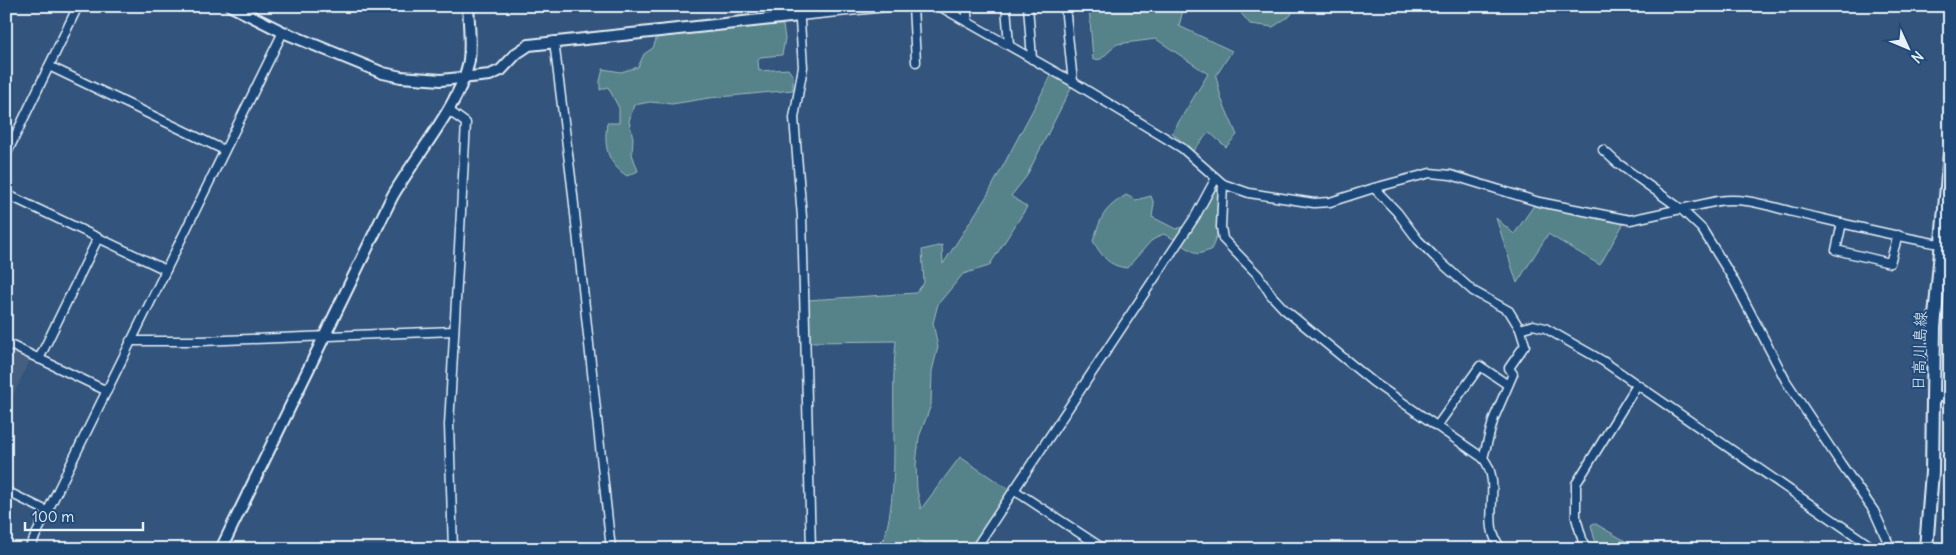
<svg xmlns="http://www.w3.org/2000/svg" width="1956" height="555" font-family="Delius,'Klee One',sans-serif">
<rect width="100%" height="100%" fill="#33547c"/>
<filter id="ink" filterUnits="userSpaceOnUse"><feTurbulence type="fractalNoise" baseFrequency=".02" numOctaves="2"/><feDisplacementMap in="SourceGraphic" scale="10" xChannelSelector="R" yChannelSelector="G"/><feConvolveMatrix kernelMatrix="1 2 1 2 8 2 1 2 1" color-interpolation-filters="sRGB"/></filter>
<g filter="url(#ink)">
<path fill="#445e80" d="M6,346L31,358L6,410Z"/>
<g fill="#568289" stroke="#9fbac0">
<path d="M1089,6H1184L1179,26L1232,51L1216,76L1221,98L1237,135L1226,147L1209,132L1193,151L1172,133L1208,74L1156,39L1117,44L1101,59L1093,60Z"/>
<path d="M1247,6H1295L1291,15L1273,27L1250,24L1240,12Z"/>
<path d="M761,25H783L785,39L782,55L760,57L758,61L759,71L788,69L793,76V90L709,98L672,104L650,102L634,105L629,121L633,138L632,154L638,171L627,176C606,162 604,146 607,123H619V108L608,87L600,90V81L603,69L621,72L638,67L644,54L653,48L657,37Z"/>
<path d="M1052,74L1072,86L1026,177L1011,196L1027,207L989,266L963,274L938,304L933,323L938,347L932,371L931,405L919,437L916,465L917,490L921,509L960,457L1011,491L972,549H933L918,539L917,549H880C889,528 891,507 893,485C896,437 891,389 896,341L810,342L808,300L916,293L924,283L922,250L942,245L943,264L988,194Z"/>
<path d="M1214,189L1219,190C1222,211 1220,231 1211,250L1198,254C1185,248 1177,239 1163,234L1151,241L1127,268C1108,266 1102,256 1093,241C1102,216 1102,210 1126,195L1136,200L1151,196L1154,204L1152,217L1176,229L1182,227L1192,228Z"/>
<path d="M1535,204L1625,221L1600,265L1548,234L1517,283L1496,218L1514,234Z"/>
<path d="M1594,523L1634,546L1632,549H1597L1591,525Z"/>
</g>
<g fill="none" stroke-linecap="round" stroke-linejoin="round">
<g stroke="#e8f1f8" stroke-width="11">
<g id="minor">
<path d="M799,6L803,67L794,118L802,217L811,549"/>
<path d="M913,6L916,62"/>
<path d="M939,6L1073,82L1182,148L1223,184L1249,193L1314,203L1330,202L1374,188L1430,173L1451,175L1539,202L1630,220L1718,201C1745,197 1768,206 1793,212C1845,224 1897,237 1950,246"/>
<path d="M966,6L968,22"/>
<path d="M1006,6L1009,45"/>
<path d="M1028,6L1032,59"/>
<path d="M1065,6L1073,82"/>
<path d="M799,16L896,6"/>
<path d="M554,41L572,186L611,549"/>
<path d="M49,66L224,150"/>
<path d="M448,110L466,123L449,425L453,549"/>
<path d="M1603,150L1616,162L1681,209L1702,229L1733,279L1786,381L1841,464L1874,511L1891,549"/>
<path d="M6,155L78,6"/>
<path d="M1223,184L1221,227L1223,239L1258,275L1271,295L1284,309L1373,382L1483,458C1505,485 1478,524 1502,549"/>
<path d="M1374,188L1397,212L1418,240L1435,257L1473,291L1509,311L1520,329L1533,325L1545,328L1603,361L1875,549"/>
<path d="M6,194L166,270"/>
<path d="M1842,223L1836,250L1890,263L1898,235"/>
<path d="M130,341H202L454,331"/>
<path d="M6,343L107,391"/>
<path d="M39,359L98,238"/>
<path d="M1933,396L1950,398"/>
<path d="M1437,426L1480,366L1508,385"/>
<path d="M1483,458L1494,418L1513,374L1509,368L1525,345L1520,329"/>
<path d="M1014,490L1104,549"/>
<path d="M6,491L47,511"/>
<path d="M29,549L283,32"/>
<path d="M975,549L1195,217L1216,178"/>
<path d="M1585,549L1576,518V484L1637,385"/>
</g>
</g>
<g stroke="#e8f1f8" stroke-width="14">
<g id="tertiary">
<path d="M231,6L283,32L383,73L401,77L441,80L490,75L501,70L517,53L529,45L799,16"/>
<path d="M221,549L392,197C414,158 462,102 469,60C471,43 469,24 468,6"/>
</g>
</g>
<g stroke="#e8f1f8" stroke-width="16">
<path id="primary" d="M1926,549L1932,472L1934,328L1950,154"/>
</g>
<use href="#minor" stroke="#1f4a7a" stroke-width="8"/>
<use href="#tertiary" stroke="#1f4a7a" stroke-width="10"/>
<use href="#primary" stroke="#1f4a7a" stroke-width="12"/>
</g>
</g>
<g text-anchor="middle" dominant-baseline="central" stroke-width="4" stroke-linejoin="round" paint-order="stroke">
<g font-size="16" fill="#e8f1f8" stroke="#1f4a7a">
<text transform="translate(1919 351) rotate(-88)">日高川島線</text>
</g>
</g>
<rect width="1956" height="555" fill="none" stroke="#1f4a7a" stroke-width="25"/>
<rect x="12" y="12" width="1931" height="530" fill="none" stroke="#e8f1f8" stroke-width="2" filter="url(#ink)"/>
<g transform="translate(1908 48) rotate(134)" stroke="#1f4a7a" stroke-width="4" paint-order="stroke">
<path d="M0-4L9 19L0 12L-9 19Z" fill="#e8f1f8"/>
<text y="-8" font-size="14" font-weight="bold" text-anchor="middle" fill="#e8f1f8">N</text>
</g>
<path d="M25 522v8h118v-8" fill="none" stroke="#e8f1f8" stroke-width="2.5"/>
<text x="32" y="522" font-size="15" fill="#e8f1f8" stroke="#1f4a7a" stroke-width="4" paint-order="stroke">100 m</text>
</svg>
